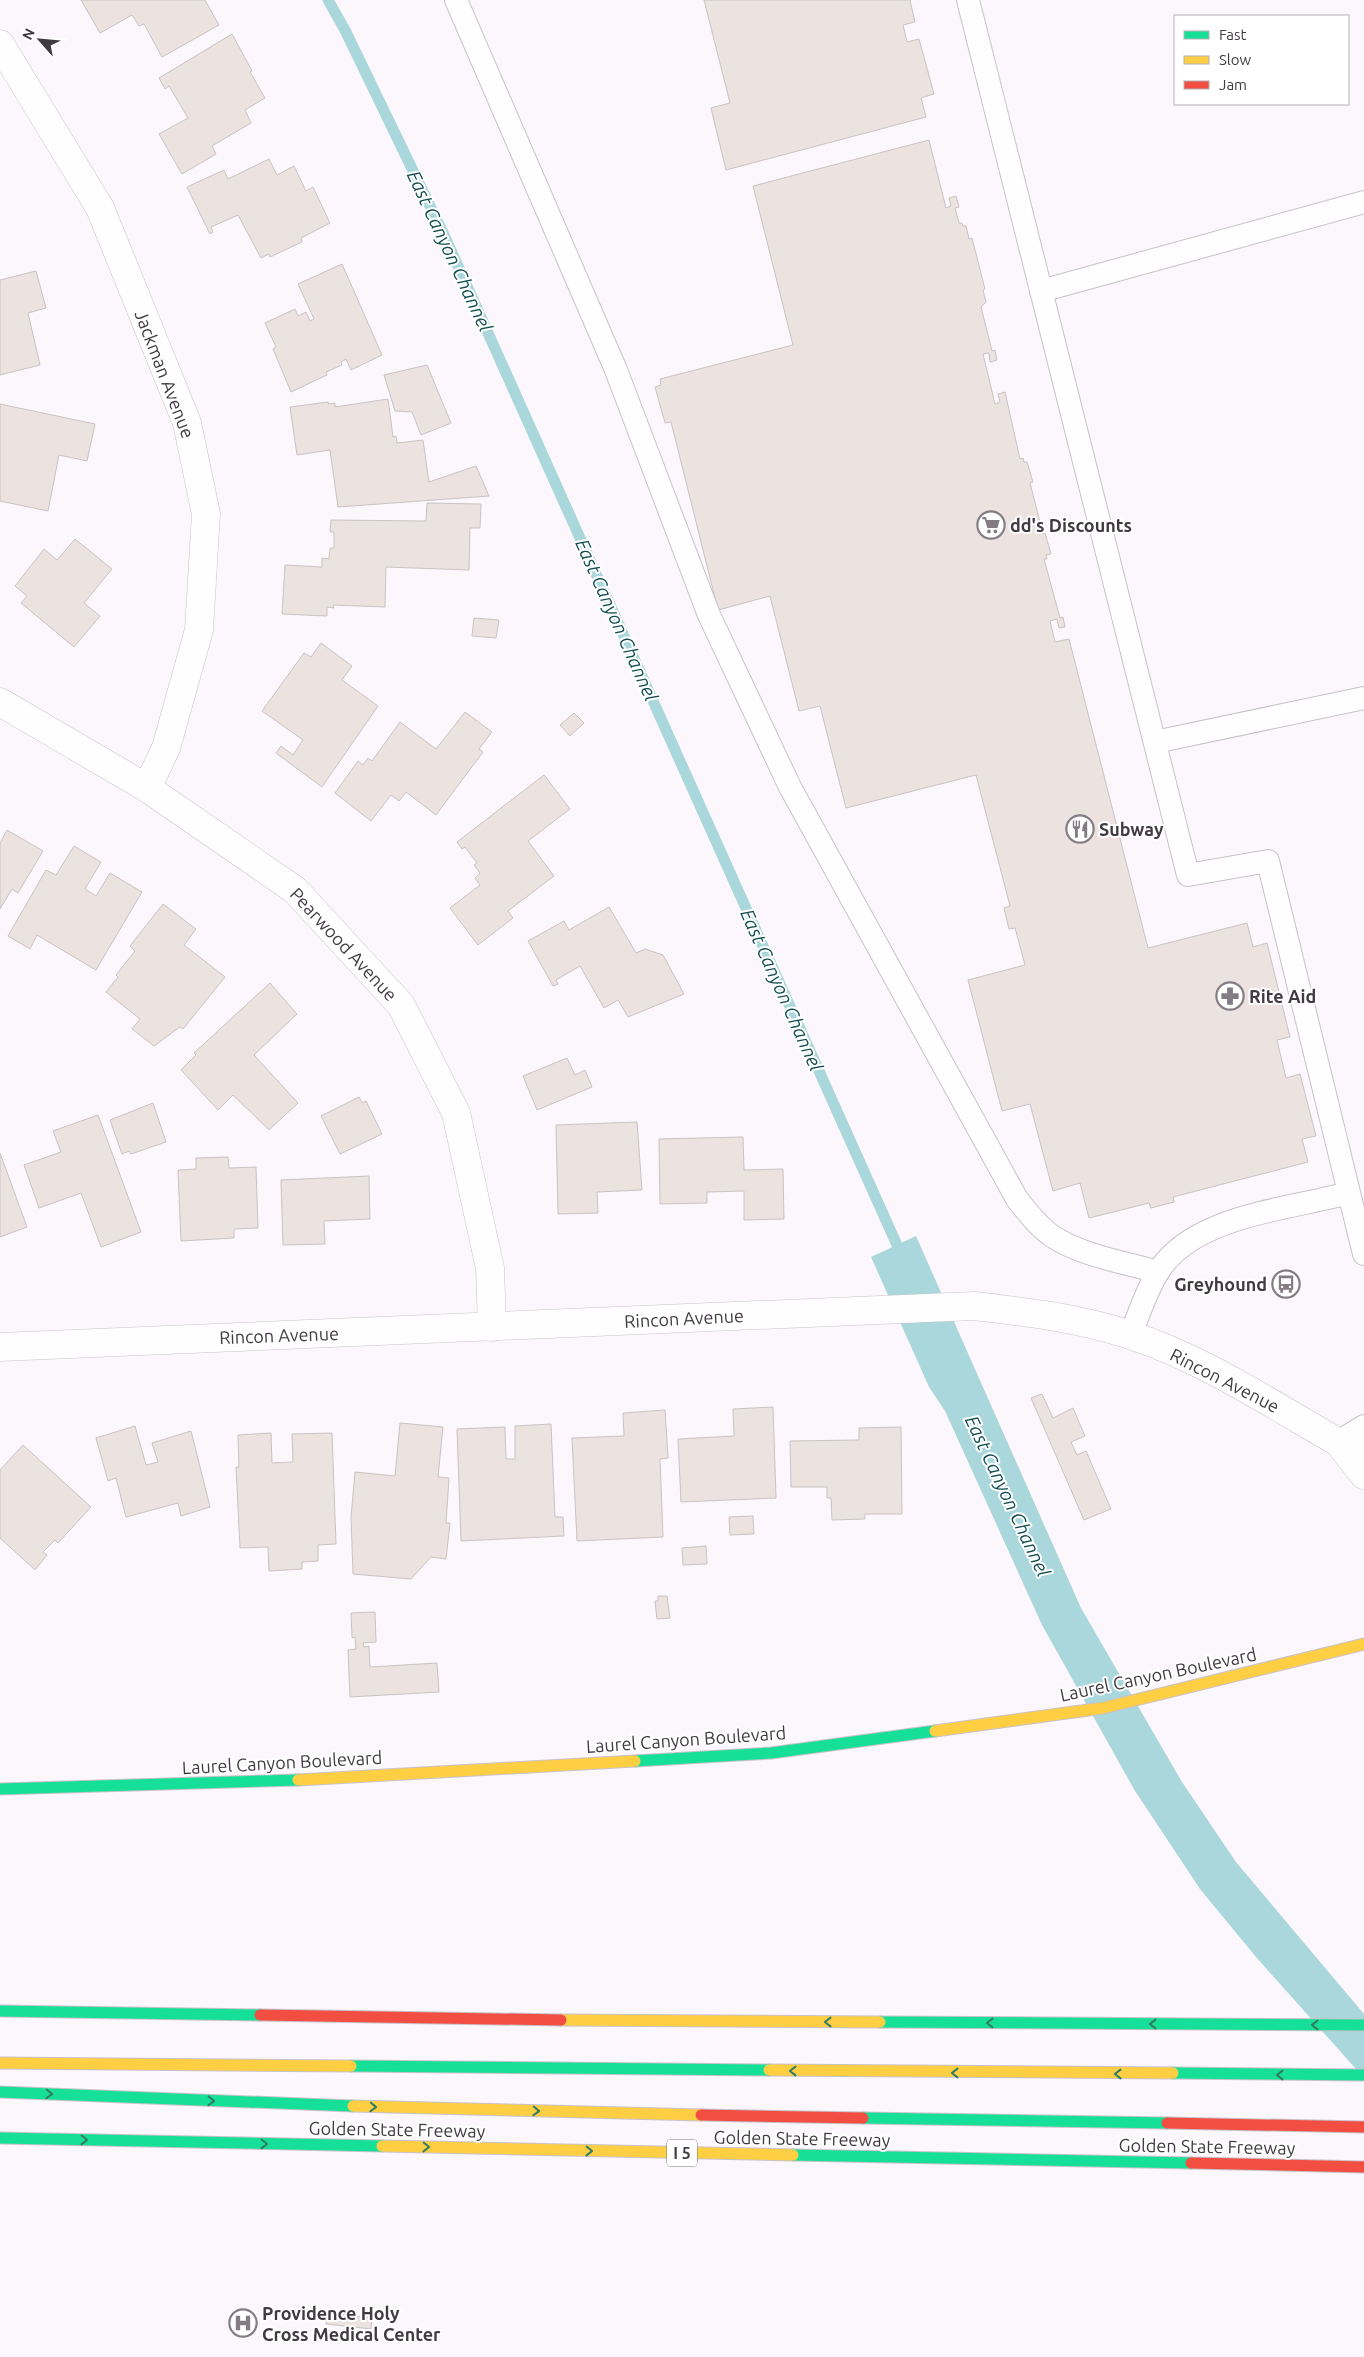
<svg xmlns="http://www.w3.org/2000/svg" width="1364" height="2357" font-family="Ubuntu,sans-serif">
<rect width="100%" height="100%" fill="#fcf7fc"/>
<path fill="#aad7dc" d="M916,1236L1081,1608L1182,1782L1236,1862L1364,2014V2078L1256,1957L1200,1889L1135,1791L1042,1625L945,1411L929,1387L871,1257Z"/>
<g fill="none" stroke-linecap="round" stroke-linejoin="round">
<path stroke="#aad7dc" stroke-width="11" d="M328,0L345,30L445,237L897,1245"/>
</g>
<g fill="#ece2e0" stroke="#c9c3c2">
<path d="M81,0H205L219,25L162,57L144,24L139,26L132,15L100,33Z"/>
<path d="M704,0H910L915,22L903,25L907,42L919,39L934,94L921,98L926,117L726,170L711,108L730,103Z"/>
<path d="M232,34L252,71L250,72L265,98L245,110L251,123L212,146L216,154L182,174L159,134L188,118L169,86L165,89L159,78Z"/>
<path d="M929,140L946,208L951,206L949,198L956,196L959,207L955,208L959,223H962L963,226H966L969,239L972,238L985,289L983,290L986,302L981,307L992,351L995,350L997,360L990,362L989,353L983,354L995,404L1000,402L998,394L1005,392L1020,459L1023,458L1024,462H1027L1033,482L1030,483L1043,534L1045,533L1051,554L1046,555L1047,559H1044L1060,618L1063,617L1065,627L1059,628L1057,619L1050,621L1055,642L1069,639L1148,948L1247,923L1253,947L1267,943L1290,1037L1277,1040L1286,1078L1300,1074L1316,1136L1302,1139L1308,1162L1173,1197L1174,1202L1151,1208L1149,1203L1089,1218L1080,1183L1053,1191L1030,1104L1002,1111L968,980L1025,965L1015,928L1009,929L1004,908L1010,906L976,775L846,808L820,706L799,711L770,596L718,610L671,422L665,423L655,387L661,385L660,379L793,345L753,186Z"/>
<path d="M269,159L277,175L294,166L306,191L313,187L330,223L301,238L302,242L270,257L269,254L261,258L238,215L211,227L213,232L210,234L187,187L224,170L228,179Z"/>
<path d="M342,264L382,355L351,370L346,359L341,362L342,365L326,372L327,375L291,392L273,349L276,347L265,323L295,309L298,316L306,312L310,321L314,319L298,284Z"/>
<path d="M36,271L46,308L28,313L40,365L0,375V280Z"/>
<path d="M427,365L451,423L421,435L412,412L395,411L384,375Z"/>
<path d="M388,399L393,437L396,436L397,443L423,440L429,482L476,466L489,496L338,507L330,450L297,455L290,407L328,402V404L335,403V407Z"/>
<path d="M0,404L95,424L87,461L59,455L48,511L0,501Z"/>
<path d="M427,503L481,504L480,528H470L469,570L386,567L385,607L333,605L334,608L327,607V616L282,614L285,565L322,567V558L329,559L330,548H334V532H330L331,520L426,521Z"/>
<path d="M75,539L112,569L84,603L100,616L74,647L21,603L27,596L15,586L44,549L57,560Z"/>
<path d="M474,618L499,620L496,638L472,636Z"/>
<path d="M321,643L352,666L342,680L378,706L322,787L276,753L281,746L293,755L303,740L262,711L304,653L311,657Z"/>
<path d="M465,712L492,732L479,749L483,752L436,815L406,792L399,801L391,795L371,821L335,793L358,761L363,765L368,758L372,761L400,722L436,749Z"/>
<path d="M574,713L584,723L570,736L560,725Z"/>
<path d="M544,775L570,809L528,841L554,876L508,911L513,918L478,945L450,908L480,885L475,878L480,873L474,865L477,863L465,847L462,849L457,842Z"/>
<path d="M7,830L43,851L18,893L12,889L0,909V843Z"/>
<path d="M74,846L101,862L85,889L96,896L110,873L142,892L96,970L37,935L30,949L8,936L46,870L56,875Z"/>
<path d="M163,904L196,929L184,945L225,977L183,1029L180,1027L154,1046L132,1029L140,1019L106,992L118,977L116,975L135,951L130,946Z"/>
<path d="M609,907L636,953L645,949L663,955L684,994L628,1017L618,1000L604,1008L580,966L556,980L558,984L553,986L528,941L564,921L569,930Z"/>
<path d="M270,983L297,1014L254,1055L298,1103L269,1130L233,1095L218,1110L181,1070L196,1055L194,1053Z"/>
<path d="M567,1058L575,1075L585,1070L592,1087L537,1110L523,1076Z"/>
<path d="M359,1097L362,1103L366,1101L382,1134L340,1154L321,1116Z"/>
<path d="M153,1103L166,1142L131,1154L129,1151L122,1154L110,1120Z"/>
<path d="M98,1115L141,1232L101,1247L81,1193L39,1208L24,1165L61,1152L53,1131Z"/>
<path d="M637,1122L642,1190L597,1192L598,1213L558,1214L556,1125Z"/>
<path d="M743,1137L744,1170L783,1169L784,1219L744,1220V1191L707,1192V1203L660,1204L659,1139Z"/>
<path d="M0,1153L27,1227L0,1237Z"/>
<path d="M228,1157L229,1168L256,1167L258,1228L234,1229V1238L181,1241L178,1170L196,1169V1158Z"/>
<path d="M369,1176L370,1219L324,1221L325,1244L283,1245L281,1180Z"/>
<path d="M1042,1394L1053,1418L1073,1408L1085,1436L1071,1442L1077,1455L1086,1451L1111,1509L1084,1520L1031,1398Z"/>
<path d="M773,1407L776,1498L681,1502L678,1439L734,1436L733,1409Z"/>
<path d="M665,1410L668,1458L660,1459L663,1537L577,1541L572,1438L624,1436L623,1413Z"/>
<path d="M400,1423L443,1427L438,1477L449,1478L446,1523H450L446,1559L431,1557L411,1579L353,1574L351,1517L355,1472L395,1476Z"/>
<path d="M551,1424L555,1517H563L564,1536L461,1541L457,1429L505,1427L506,1459H515V1426Z"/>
<path d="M135,1426L146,1465L158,1462L152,1443L191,1431L210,1507L181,1516L178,1503L126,1517L116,1478L108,1481L96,1438Z"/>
<path d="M901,1427L902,1514H865V1519L832,1520L831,1498H827V1487H791L790,1441L859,1440V1428Z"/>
<path d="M271,1433L272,1463L293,1462L292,1434L332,1433L336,1544L318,1545V1561L302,1562V1569L269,1571L268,1547L240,1548L236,1467H239L238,1435Z"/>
<path d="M23,1445L91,1507L58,1543L55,1540L43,1552L47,1555L35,1570L0,1538V1470Z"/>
<path d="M753,1516L754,1534L730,1535L729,1517Z"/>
<path d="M706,1546L707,1564L683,1565L682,1548Z"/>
<path d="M658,1596H667L670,1618L657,1619L655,1601H658Z"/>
<path d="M375,1612L376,1642L363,1643L364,1647L369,1646L370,1667L437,1663L439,1692L350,1697L348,1650L356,1649L355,1637L352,1638L351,1613Z"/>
<path d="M327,2313L372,2318L371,2329L326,2324Z"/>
</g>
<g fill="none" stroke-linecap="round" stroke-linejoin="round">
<g stroke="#c8c2c8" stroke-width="24">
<g id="lane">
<path d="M456,0L616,370L709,615L790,787L1017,1199C1027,1212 1038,1226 1052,1236C1082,1256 1124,1262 1158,1272"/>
<path d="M968,0L1188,875L1268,861L1364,1254"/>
<path d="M1041,291L1364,202"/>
<path d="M1155,742L1364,698"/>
<path d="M1130,1335C1139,1315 1146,1291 1158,1272C1193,1215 1288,1210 1348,1193"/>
<path d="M1338,1442L1364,1426"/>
</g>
</g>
<g stroke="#c8c2c8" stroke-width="29">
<g id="street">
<path d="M0,44L100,208L187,423L206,514L199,630L166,748L147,788"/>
<path d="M0,702L147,788L295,890L401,1005L456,1113L490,1268L492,1327"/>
<path d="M0,1347L974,1306C1027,1312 1079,1318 1130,1335C1204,1359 1271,1404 1338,1442L1364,1449"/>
<path d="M1338,1442L1364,1475"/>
</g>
</g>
<g stroke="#c8c2c8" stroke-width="13">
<g id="fast">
<path d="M635,1761L771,1753L935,1731"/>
<path d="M0,1789L298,1780"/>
<path d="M0,2011L260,2015"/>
<path d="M880,2022L1364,2025"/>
<path d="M351,2066L769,2070"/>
<path d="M1173,2073L1364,2075"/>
<path d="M0,2092L353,2106"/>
<path d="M863,2118L1167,2123"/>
<path d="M0,2138L382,2146"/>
<path d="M793,2155L1191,2163"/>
</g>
</g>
<g stroke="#c8c2c8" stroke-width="13">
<g id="slow">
<path d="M935,1731L1103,1708L1364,1644"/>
<path d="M298,1780L635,1761"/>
<path d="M561,2020L880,2022"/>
<path d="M0,2063L351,2066"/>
<path d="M769,2070L1173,2073"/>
<path d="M353,2106L701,2115"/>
<path d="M382,2146L793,2155"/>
</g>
</g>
<g stroke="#c8c2c8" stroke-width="13">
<g id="jam">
<path d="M260,2015L561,2020"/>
<path d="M701,2115L863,2118"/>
<path d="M1167,2123L1364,2127"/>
<path d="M1191,2163L1364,2167"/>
</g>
</g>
<use href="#lane" stroke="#fffeff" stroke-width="22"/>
<use href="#street" stroke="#fffeff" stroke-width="28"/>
<use href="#fast" stroke="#16e098" stroke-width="11"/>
<use href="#slow" stroke="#ffcf43" stroke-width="11"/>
<use href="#jam" stroke="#f24e42" stroke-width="11"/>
</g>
<defs><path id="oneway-chevron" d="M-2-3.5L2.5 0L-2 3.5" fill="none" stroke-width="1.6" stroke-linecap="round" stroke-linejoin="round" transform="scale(1.25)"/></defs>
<g stroke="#307c64">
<use href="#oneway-chevron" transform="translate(828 2022) rotate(-180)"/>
<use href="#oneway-chevron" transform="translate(990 2023) rotate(-180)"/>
<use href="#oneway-chevron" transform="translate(1153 2024) rotate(-180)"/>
<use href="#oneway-chevron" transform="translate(1315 2025) rotate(-180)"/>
<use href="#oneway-chevron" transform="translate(793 2071) rotate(-180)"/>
<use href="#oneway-chevron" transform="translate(955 2073) rotate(-180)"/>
<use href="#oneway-chevron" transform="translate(1118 2074) rotate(-180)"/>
<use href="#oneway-chevron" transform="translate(1280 2075) rotate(-180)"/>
<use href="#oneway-chevron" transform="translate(49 2094) rotate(2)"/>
<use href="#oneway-chevron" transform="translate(211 2101) rotate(2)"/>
<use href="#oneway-chevron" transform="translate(373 2107) rotate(2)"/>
<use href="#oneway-chevron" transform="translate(536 2111) rotate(2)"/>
<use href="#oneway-chevron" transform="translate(84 2140) rotate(1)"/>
<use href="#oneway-chevron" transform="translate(264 2144) rotate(1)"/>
<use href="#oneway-chevron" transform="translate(426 2147) rotate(1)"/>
<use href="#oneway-chevron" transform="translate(589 2151) rotate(1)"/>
</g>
<defs>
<g id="supermarket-ring" transform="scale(1.4375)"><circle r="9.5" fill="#fff" stroke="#837c83" stroke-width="1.5"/><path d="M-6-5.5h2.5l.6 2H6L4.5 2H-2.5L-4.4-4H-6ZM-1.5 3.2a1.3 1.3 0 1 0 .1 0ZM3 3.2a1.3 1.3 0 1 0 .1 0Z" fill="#837c83"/></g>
<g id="restaurant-ring" transform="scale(1.4375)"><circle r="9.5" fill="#fff" stroke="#837c83" stroke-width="1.5"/><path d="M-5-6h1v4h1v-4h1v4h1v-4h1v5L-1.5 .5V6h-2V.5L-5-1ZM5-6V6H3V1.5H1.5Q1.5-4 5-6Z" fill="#837c83"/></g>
<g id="pharmacy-ring" transform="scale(1.4375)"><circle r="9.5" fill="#fff" stroke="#837c83" stroke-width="1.5"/><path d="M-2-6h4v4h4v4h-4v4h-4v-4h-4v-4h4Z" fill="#837c83"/></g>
<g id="bus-ring" transform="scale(1.4375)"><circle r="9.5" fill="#fff" stroke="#837c83" stroke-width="1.5"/><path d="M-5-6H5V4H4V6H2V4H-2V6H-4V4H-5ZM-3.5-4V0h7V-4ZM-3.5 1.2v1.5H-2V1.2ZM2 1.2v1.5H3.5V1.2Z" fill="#837c83"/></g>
<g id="hospital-ring" transform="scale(1.4375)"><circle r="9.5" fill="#fff" stroke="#837c83" stroke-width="1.5"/><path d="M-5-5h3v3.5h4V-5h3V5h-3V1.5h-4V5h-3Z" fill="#837c83"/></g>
</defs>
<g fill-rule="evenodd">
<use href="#supermarket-ring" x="991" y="525"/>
<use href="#restaurant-ring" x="1080" y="829"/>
<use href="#pharmacy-ring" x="1230" y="996"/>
<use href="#bus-ring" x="1286" y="1284"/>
<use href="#hospital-ring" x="243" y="2323"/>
</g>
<g text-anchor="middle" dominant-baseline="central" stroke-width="4" stroke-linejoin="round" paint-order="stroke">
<rect fill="#fff" stroke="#7b757b" stroke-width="1" x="667" y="2139.5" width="30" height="27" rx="4"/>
<g font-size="16" font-weight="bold" fill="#423a42">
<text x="682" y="2153">I 5</text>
</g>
<g font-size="18" fill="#423a42" stroke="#fff">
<text transform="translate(165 374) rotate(69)">Jackman Avenue</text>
<text transform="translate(344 944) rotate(47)">Pearwood Avenue</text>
<text transform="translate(684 1318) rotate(-3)">Rincon Avenue</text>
<text transform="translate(279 1335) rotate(-2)">Rincon Avenue</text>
<text transform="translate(1225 1380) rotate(27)">Rincon Avenue</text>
<text transform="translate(1158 1674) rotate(-12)">Laurel Canyon Boulevard</text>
<text transform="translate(686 1739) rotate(-4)">Laurel Canyon Boulevard</text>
<text transform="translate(282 1762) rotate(-3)">Laurel Canyon Boulevard</text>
<text transform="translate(397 2129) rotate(1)">Golden State Freeway</text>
<text transform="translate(802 2138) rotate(1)">Golden State Freeway</text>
<text transform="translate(1207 2146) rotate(1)">Golden State Freeway</text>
</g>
<g font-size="18" font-weight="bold" fill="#423a42" stroke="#fff" text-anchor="start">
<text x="1010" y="525">dd's Discounts</text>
<text x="1099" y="829">Subway</text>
<text x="1249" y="996">Rite Aid</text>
<text x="1267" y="1284" text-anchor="end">Greyhound</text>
<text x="262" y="2313">Providence Holy<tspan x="262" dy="21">Cross Medical Center</tspan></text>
</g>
<g font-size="19" font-style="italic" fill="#124d51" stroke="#fff">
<text transform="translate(450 251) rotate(65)">East Canyon Channel</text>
<text transform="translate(617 620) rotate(66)">East Canyon Channel</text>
<text transform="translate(782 990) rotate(66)">East Canyon Channel</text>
<text transform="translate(1008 1496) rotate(65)">East Canyon Channel</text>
</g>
</g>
<rect x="1174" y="15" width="175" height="90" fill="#ffffff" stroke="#b3b0b3"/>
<rect x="1184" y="31" width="25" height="8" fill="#16e098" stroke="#b3b0b3"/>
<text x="1219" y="40" font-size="15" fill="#423a42">Fast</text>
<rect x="1184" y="56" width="25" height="8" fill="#ffcf43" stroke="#b3b0b3"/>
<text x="1219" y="65" font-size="15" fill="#423a42">Slow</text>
<rect x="1184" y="81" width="25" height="8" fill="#f24e42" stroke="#b3b0b3"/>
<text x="1219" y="90" font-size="15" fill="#423a42">Jam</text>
<g transform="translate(40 40) rotate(297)" stroke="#ffffff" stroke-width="4" paint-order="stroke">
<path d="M0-4L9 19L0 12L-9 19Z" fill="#423a42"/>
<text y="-8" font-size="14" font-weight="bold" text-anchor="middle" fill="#423a42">N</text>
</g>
</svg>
